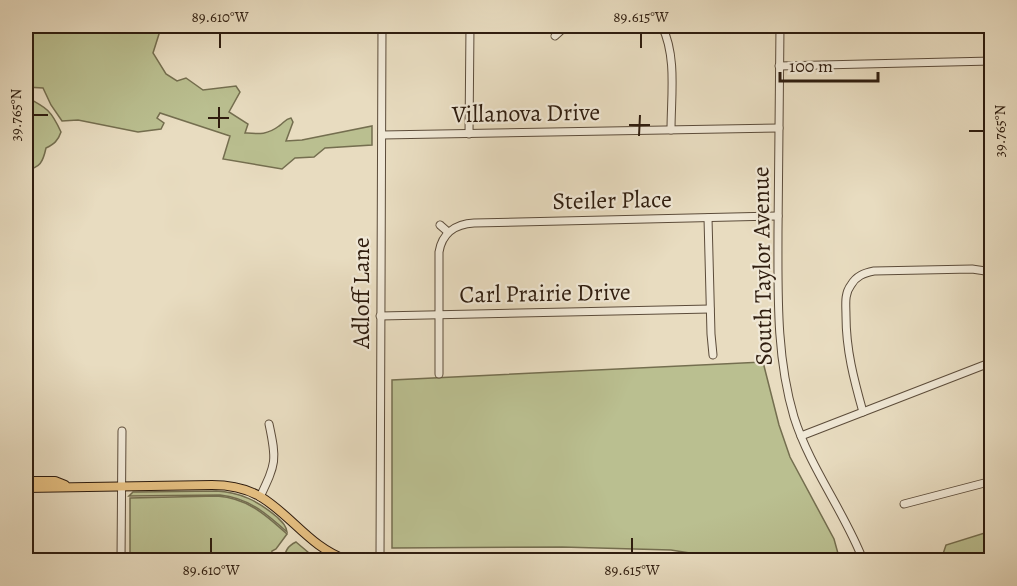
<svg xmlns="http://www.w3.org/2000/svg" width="1017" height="586" font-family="Alegreya,serif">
<rect width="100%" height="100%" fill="#e8dcc0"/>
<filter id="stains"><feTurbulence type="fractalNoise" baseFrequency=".00333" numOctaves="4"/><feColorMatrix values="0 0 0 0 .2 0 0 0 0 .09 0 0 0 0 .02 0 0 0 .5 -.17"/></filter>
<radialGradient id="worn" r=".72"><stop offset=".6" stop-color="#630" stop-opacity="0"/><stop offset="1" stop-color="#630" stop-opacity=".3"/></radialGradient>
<g fill="#babf90" stroke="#746e4f" stroke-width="1.5">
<path d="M26,26H154L159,34L153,53L166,74L177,81L186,78L203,90L236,86L240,92L229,112L248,124L245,133C259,134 267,135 279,126C284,123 285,119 291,118L293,122L286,141L302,140L372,126V145L325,148L314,157L295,158L282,169L223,159L230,136L160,113L157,118L164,123L161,129L138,132L78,120L62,121L51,105L43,88L26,87Z"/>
<path d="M26,97C47,108 51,110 61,132C58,141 54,144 46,148C43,162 40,168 26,170Z"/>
<path d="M763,362L779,425L790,457L834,539L839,557L836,560H817L815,559L810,558L807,560H751L721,558L671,550L562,547L392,548V380Z"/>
<path d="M216,491C240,492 258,501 277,517C282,522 286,525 287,532C267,514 249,498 220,495L129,496L133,492H137Z"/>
<path d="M217,496C247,498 265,514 287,534L276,549L272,551L271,557L275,560H130V498Z"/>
<path d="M991,531V559L941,560L946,545Z"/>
<path d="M296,542L315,558L313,560H284C285,552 287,546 296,542Z"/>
</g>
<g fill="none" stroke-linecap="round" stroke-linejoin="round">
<g stroke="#5c4c3a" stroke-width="9">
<g id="minor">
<path d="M662,26C677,57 671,96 671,130"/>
<path d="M780,26C779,94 779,163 778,231C778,294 776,356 794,417C810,468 844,511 863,560"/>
<path d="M555,36L566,26"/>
<path d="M779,66L992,61"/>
<path d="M469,134L470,26"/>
<path d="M382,135L779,128"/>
<path d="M708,218L711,334L713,355"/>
<path d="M440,225L448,232"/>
<path d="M380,316L710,309"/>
<path d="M439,374V252C442,233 456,224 474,223L778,216"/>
<path d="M863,412C854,380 846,350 846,316C846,305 844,294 851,285C856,276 864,273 874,271L972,269L992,272"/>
<path d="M801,436L992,362"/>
<path d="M260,497C276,463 277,461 269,424"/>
<path d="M904,504L992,481"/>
<path d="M121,560L122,431"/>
<path d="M380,560L382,26"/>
</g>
</g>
<g stroke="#2e1c0e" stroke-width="10">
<g id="major">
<path d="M26,481H55L65,485"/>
<path d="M26,488L212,485C229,485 246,488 261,497C292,516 311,548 347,560"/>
</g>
</g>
<use href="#minor" stroke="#f0e8d6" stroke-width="7"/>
<use href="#major" stroke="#e4be80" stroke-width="8"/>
</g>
<path fill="none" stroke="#2e1c0e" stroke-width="2" d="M220,48V33M641,48V33M33,115H48M208,118H229M629,125H650M219,128V107M969,131H984M639,136L640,115M211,553V538M632,553V538"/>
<g text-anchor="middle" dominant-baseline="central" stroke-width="4.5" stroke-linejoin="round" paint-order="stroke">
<g font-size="24" fill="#2e1c0e" stroke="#f0e8d6">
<text transform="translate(526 113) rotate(-1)">Villanova Drive</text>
<text transform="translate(612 200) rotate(-1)">Steiler Place</text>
<text transform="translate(762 266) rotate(-91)">South Taylor Avenue</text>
<text transform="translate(361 293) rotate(-90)">Adloff Lane</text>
<text transform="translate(545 293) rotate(-1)">Carl Prairie Drive</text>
</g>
</g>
<rect width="1017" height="586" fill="none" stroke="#e8dcc0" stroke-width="66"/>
<path d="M780 72v9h98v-9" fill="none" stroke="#2e1c0e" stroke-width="3"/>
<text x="789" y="72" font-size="18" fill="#2e1c0e" stroke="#f0e8d6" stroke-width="4.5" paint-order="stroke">100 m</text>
<rect x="33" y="33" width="951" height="520" fill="none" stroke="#2e1c0e" stroke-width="2"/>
<g font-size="15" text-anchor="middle" fill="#2e1c0e">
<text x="220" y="22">89.610°W</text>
<text x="641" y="22">89.615°W</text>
<text transform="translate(16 115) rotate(-90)" y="5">39.765°N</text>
<text transform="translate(1000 131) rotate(-90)" y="5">39.765°N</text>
<text x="211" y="575">89.610°W</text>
<text x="632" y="575">89.615°W</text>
</g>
<rect width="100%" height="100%" filter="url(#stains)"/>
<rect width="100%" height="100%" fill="url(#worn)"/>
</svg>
